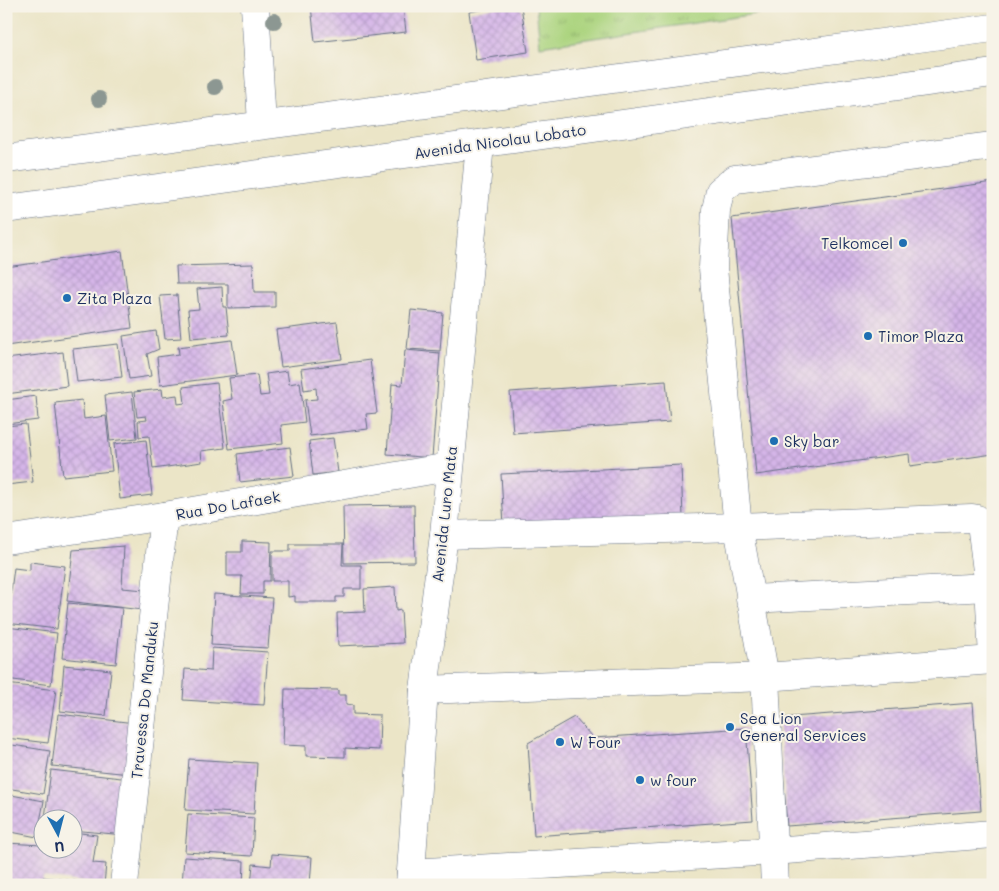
<svg xmlns="http://www.w3.org/2000/svg" width="999" height="891" font-family="Mali,sans-serif">
<defs>
<pattern id="grass-tufts" width="24" height="20" patternUnits="userSpaceOnUse" patternTransform="scale(1.25)"><rect width="24" height="20" fill="#acd47f"/><path d="M3 7l-1-3M5 7V3M7 7l1-3M15 17l-1-3M17 17v-4M19 17l1-3" fill="none" stroke="#93b670"/></pattern>
<pattern id="building-cross-hatch" width="8" height="8" patternUnits="userSpaceOnUse" patternTransform="scale(1.25)"><rect width="8" height="8" fill="#d5b5e8"/><path d="M0 0l8 8M0 8l8-8" fill="none" stroke="#b69cc9"/></pattern>
</defs>
<rect width="100%" height="100%" fill="#f7f3e8"/>
<filter id="ink" filterUnits="userSpaceOnUse"><feTurbulence type="fractalNoise" baseFrequency=".02" numOctaves="2"/><feDisplacementMap in="SourceGraphic" scale="10" xChannelSelector="R" yChannelSelector="G"/><feConvolveMatrix kernelMatrix="1 2 1 2 8 2 1 2 1" color-interpolation-filters="sRGB"/></filter>
<filter id="wash" filterUnits="userSpaceOnUse"><feTurbulence type="fractalNoise" baseFrequency=".0096" numOctaves="4" result="noise"/><feDisplacementMap in="SourceGraphic" scale="20" xChannelSelector="R" yChannelSelector="G"/><feGaussianBlur stdDeviation="1.12" result="paint"/><feColorMatrix in="noise" values="0 0 0 0 0 0 0 0 0 0 0 0 0 0 0 0 0 1.4 0 .05"/><feComposite in="paint" operator="in"/></filter>
<g filter="url(#wash)">
<rect width="100%" height="100%" fill="#ebe5c7"/>
<path fill="url(#grass-tufts)" stroke="#64826e" d="M536,6H810L540,46Z"/>
<g id="blocks">
<g fill="url(#building-cross-hatch)">
<path d="M311,6H403L406,32L315,42Z"/>
<path d="M502,6H521L528,52L476,60L469,12Z"/>
<path d="M993,182V454L910,466L909,454L756,475L732,218Z"/>
<path d="M122,251L132,328L6,346V267Z"/>
<path d="M253,264L254,292H275V307L228,308V284H177L176,266Z"/>
<path d="M222,287L223,307H226L229,335L191,338L188,310L199,309L197,289Z"/>
<path d="M177,295L181,338L165,339L160,296Z"/>
<path d="M411,310L443,313L440,351L407,349Z"/>
<path d="M337,322L342,359L281,367L276,330Z"/>
<path d="M156,331L159,349L147,354L151,376L129,379L123,336Z"/>
<path d="M232,340L237,375L160,385L157,357L179,354L178,347Z"/>
<path d="M118,344L122,377L77,382L73,349Z"/>
<path d="M405,350L440,353L432,458L387,454L392,384L402,385Z"/>
<path d="M63,352L67,386L6,394V359Z"/>
<path d="M370,360L377,413L366,414L368,429L310,436L305,400L317,399L316,388L304,390L301,369Z"/>
<path d="M287,371L289,384L300,382L305,422L281,425L283,443L229,449L223,401L232,399L229,378L257,375L260,396L269,395L266,374Z"/>
<path d="M666,381L670,422L513,433L510,392Z"/>
<path d="M217,383L225,448L201,451L202,462L153,469L149,436L139,437L138,421L147,420L146,416L137,417L134,392L162,389L163,397L177,395L178,404L185,403L183,387Z"/>
<path d="M132,392L137,438L110,441L105,395Z"/>
<path d="M36,396L38,420L6,424V400Z"/>
<path d="M82,400L84,419L106,416L112,471L63,476L55,403Z"/>
<path d="M26,424L33,482L6,485V426Z"/>
<path d="M333,438L338,472L313,475L309,441Z"/>
<path d="M146,440L152,495L120,499L114,444Z"/>
<path d="M290,447L294,476L240,482L237,454Z"/>
<path d="M681,465L683,517L504,526L501,474Z"/>
<path d="M414,505L415,562L344,563L343,506Z"/>
<path d="M242,541L271,542L270,581H263V594H241L242,576H227V552H242Z"/>
<path d="M290,544H343L342,565H361V589H344V597H336V602H295V596L288,597V581H272V551H290Z"/>
<path d="M124,546L122,588L145,590L142,610L67,601L73,550Z"/>
<path d="M30,562L65,566L57,629L6,623V605L9,606L14,568L30,570Z"/>
<path d="M395,587L396,611L401,610L403,643L338,646L337,613L365,612L364,589Z"/>
<path d="M214,594L272,598L268,648L211,645Z"/>
<path d="M68,603L122,608L116,664L62,658Z"/>
<path d="M6,627L57,633L51,685L6,679Z"/>
<path d="M212,648L268,652L264,705L183,700L185,669L211,671Z"/>
<path d="M64,665L111,670L106,716L60,711Z"/>
<path d="M6,684L56,690L48,743L6,738Z"/>
<path d="M285,689L338,690V695H346V704L353,705V714L380,715L379,750L345,748V757L306,756V746L283,745Z"/>
<path d="M973,703L981,811L787,826L779,718Z"/>
<path d="M58,714L135,723L130,774L52,766Z"/>
<path d="M574,717L593,738L746,728L753,820L534,836L528,743Z"/>
<path d="M6,744L50,751L43,794L6,788Z"/>
<path d="M189,759L257,763L254,814L185,810Z"/>
<path d="M51,770L130,779L124,835L72,830V818H45Z"/>
<path d="M6,794L44,801L37,837L6,831Z"/>
<path d="M188,814L254,818L252,856L185,852Z"/>
<path d="M72,832L97,835L93,863L106,864L104,885L43,877V882L58,885H6V843L42,845V848H72Z"/>
<path d="M272,854L312,857L310,885H251L253,864L271,866Z"/>
<path d="M184,857L244,861L243,885H182Z"/>
</g>
</g>
</g>
<g filter="url(#ink)">
<use href="#blocks" fill-opacity="0" stroke="#646f83" stroke-width="1"/>
<g fill="none" stroke-linecap="round" stroke-linejoin="round">
<g stroke="#646f83" stroke-width="29">
<g id="minor">
<path d="M255,6L262,124"/>
<path d="M444,535L738,527L972,518L977,519L981,523L989,587L993,657"/>
<path d="M6,540L164,516L449,467"/>
<path d="M750,599L989,587"/>
<path d="M424,690L765,677L993,660"/>
<path d="M411,873L773,851L993,834"/>
<path d="M124,885L164,516"/>
<path d="M775,885L765,677L738,527L713,268L716,210L720,191L735,179L993,146"/>
</g>
</g>
<g stroke="#646f83" stroke-width="29">
<g id="major">
<path d="M6,159L479,97L993,28"/>
<path d="M6,209L993,73"/>
<path d="M410,885L424,690L444,535L480,144"/>
</g>
</g>
<use href="#minor" stroke="#fff" stroke-width="28"/>
<use href="#major" stroke="#fff" stroke-width="28"/>
</g>
<g fill="#8c9792">
<circle cx="274" cy="21" r="8"/>
<circle cx="215" cy="87" r="8"/>
<circle cx="99" cy="99" r="8"/>
</g>
</g>
<g fill="#1f6fb2" stroke="#f7f3e8" stroke-width="2">
<circle cx="903" cy="243" r="5"/>
<circle cx="67" cy="298" r="5"/>
<circle cx="868" cy="336" r="5"/>
<circle cx="774" cy="441" r="5"/>
<circle cx="730" cy="727" r="5"/>
<circle cx="560" cy="742" r="5"/>
<circle cx="640" cy="780" r="5"/>
</g>
<g text-anchor="middle" dominant-baseline="central" stroke-width="4" stroke-linejoin="round" paint-order="stroke">
<g font-size="15" fill="#1b2f5e" stroke="#f7f3e8">
<text transform="translate(500 141) rotate(-8)">Avenida Nicolau Lobato</text>
<text transform="translate(228 505) rotate(-10)">Rua Do Lafaek</text>
<text transform="translate(444 514) rotate(-84)">Avenida Luro Mata</text>
<text transform="translate(144 700) rotate(-84)">Travessa Do Manduku</text>
</g>
<g font-size="15" fill="#1b2f5e" stroke="#f7f3e8" text-anchor="start">
<text x="893" y="243" text-anchor="end">Telkomcel</text>
<text x="77" y="298">Zita Plaza</text>
<text x="878" y="336">Timor Plaza</text>
<text x="784" y="441">Sky bar</text>
<text x="740" y="718">Sea Lion<tspan x="740" dy="17">General Services</tspan></text>
<text x="570" y="742">W Four</text>
<text x="650" y="780">w four</text>
</g>
</g>
<rect width="999" height="891" fill="none" stroke="#f7f3e8" stroke-width="25"/>
<g transform="translate(58 834) rotate(173)"><circle r="24" fill="#f7f3e8" stroke="#9fa5b1"/>
<path d="M0-4L9 19L0 12L-9 19Z" fill="#1f6fb2"/>
<text y="-8" font-size="14" font-weight="bold" text-anchor="middle" fill="#1b2f5e">U</text>
</g>
</svg>
